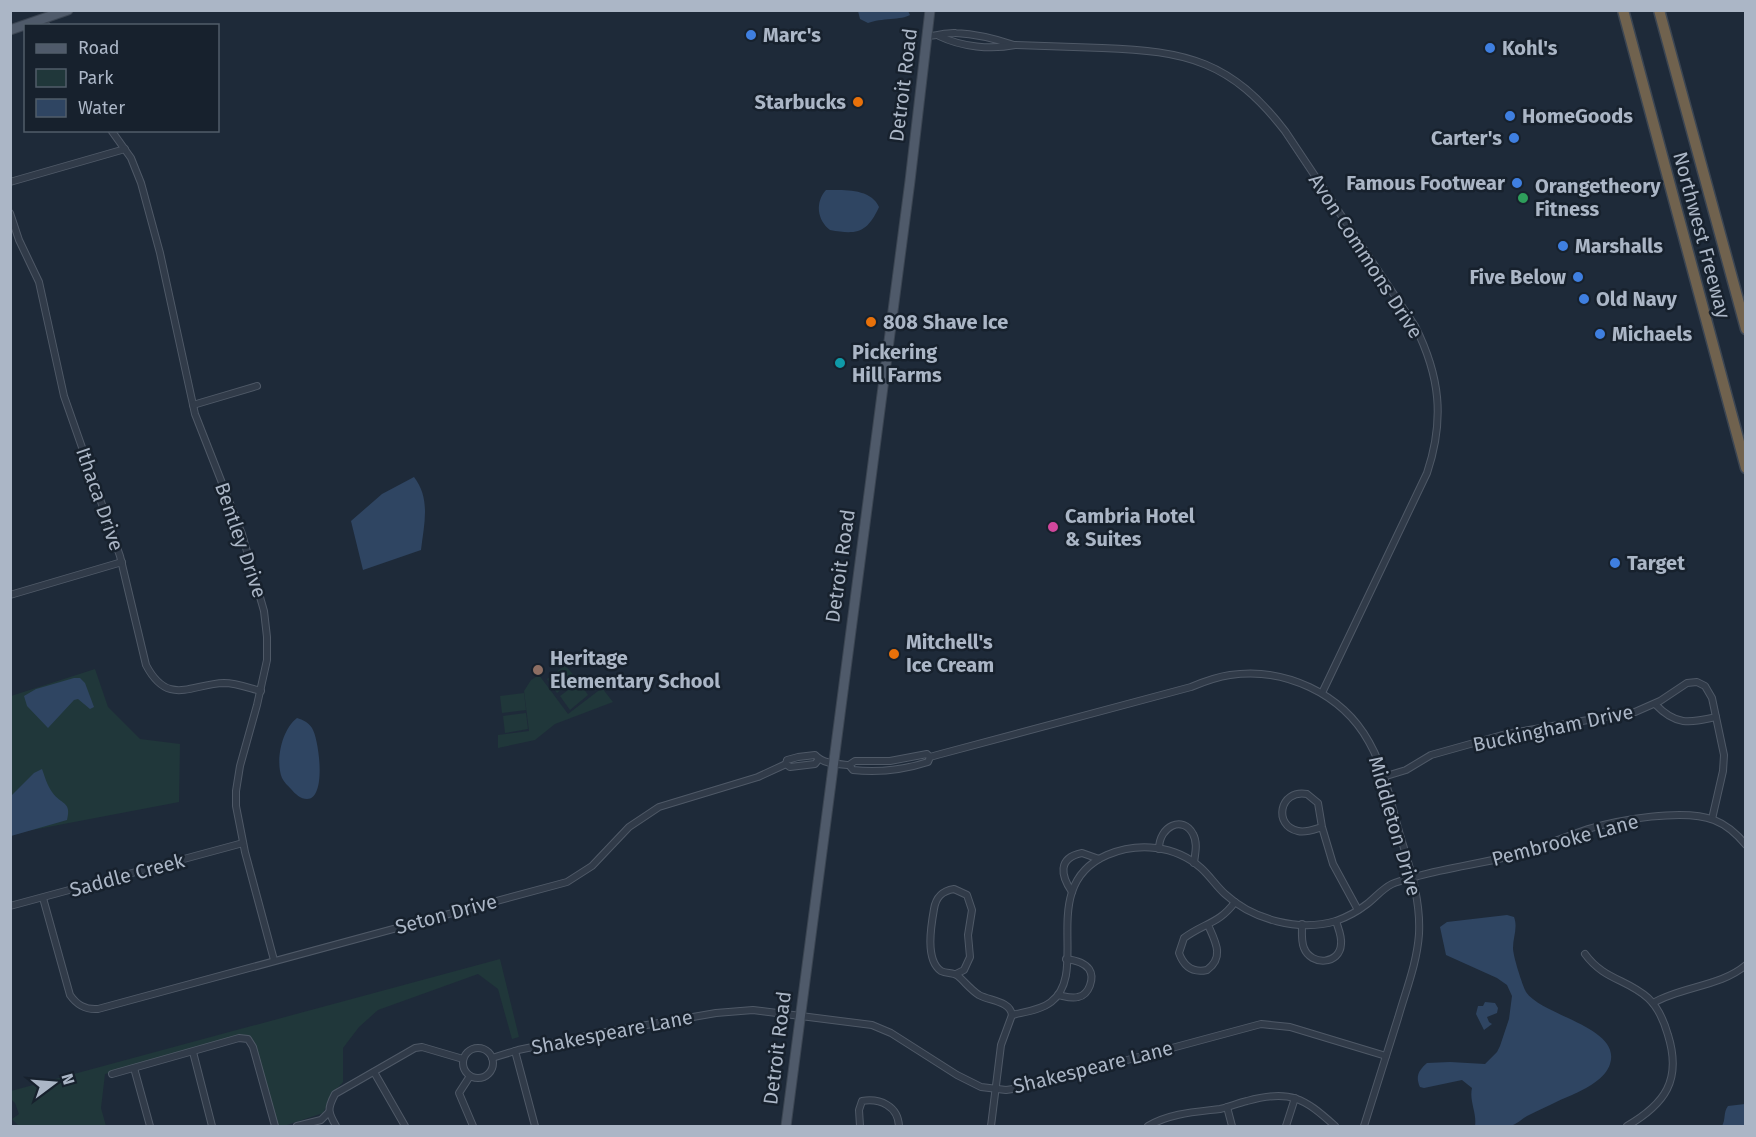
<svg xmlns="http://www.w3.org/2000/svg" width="1756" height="1137" font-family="'Fira Sans',sans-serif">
<rect width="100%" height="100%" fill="#1e2a39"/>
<g fill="#20373a">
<path d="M565,665L576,678L557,693L547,679Z"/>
<path d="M95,669L108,707L140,739L180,744L179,802L11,834V696Z"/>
<path d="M539,675L568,714L602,688L613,702L555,724L535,740L498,748V735L529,731L524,691L531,680Z"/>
<path d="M579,682L588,695L570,710L560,696Z"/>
<path d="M524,693L526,710L502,713L500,696Z"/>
<path d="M526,713L528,729L505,733L503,716Z"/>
<path d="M500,959L519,1037L512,1039L498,989L478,974L378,1010L359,1027L343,1048V1082L334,1092L323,1113L284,1126H278L251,1038L207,1045L105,1074L101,1108L106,1126H19L12,1119L19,1114L15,1103L11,1099V1091Z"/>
</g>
<g fill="#2f4562">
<path d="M858,11H908L910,15C902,20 881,18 868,23L860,19Z"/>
<path d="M826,190C843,190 871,188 879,207C867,233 857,235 830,230C817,220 815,202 826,190Z"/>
<path d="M414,477C431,499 424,524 421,550L363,570L351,521L382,494Z"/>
<path d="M74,678H80L85,683L94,707L90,709L78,699L74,700L48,728L27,706L24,696L36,689Z"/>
<path d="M297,718C303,720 308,722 312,728C319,739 327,799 307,799C301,799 295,794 291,789C288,786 284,782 282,778C275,761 282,729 297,718Z"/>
<path d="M42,769C45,777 47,785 52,792C61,805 72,801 67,820L11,836V796L34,773Z"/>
<path d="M1507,915L1514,917C1518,928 1513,937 1513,948C1513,956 1522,984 1526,992C1542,1016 1622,1027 1610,1064C1606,1078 1586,1089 1572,1095C1557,1101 1542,1109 1527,1116C1522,1119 1517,1124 1511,1126C1501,1129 1485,1127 1475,1126C1477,1113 1469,1101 1472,1088L1462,1080L1424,1088L1420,1087C1415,1076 1419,1070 1427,1063L1450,1062L1485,1064L1497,1052L1500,1046L1509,1019L1512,996L1507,985L1497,978L1446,955L1440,927L1447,922Z"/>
<path d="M1485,1002L1495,1003L1498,1008L1497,1013L1487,1017L1489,1022L1492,1024L1484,1030L1476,1014L1478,1006H1483Z"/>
<path d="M1745,1104V1126H1722C1726,1119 1723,1113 1728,1106Z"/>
</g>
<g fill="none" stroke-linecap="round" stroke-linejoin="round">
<g stroke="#4f5967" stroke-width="8">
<g id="minor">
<path d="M46,26H47"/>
<path d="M927,36C937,36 947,32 956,33C976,34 996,39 1014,45"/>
<path d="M939,36C962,47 991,50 1015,45C1044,46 1073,47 1102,48C1187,51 1231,61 1285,131L1415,326C1440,376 1445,419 1427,473L1322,693"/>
<path d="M111,130L131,158L141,183L160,253L195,414L242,534L264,611L267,637V660L257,705L240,766L236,791V806L245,852L274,960"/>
<path d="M10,182L125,149"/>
<path d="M10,213L19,240L39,282L64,396L120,556L146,665C168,707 191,684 224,683C236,683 249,688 261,691"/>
<path d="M193,405L257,386"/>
<path d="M10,595L122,562"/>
<path d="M1655,704C1676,726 1689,723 1716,717"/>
<path d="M930,757L927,754L890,761H855L849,765L853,770C879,773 903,770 928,762L930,757L937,755L1191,687C1203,682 1216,677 1230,675C1284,667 1342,693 1369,742C1384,768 1390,799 1398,828C1408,863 1421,897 1419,934C1417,963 1406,990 1398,1018C1387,1054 1375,1090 1364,1126"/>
<path d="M819,759L815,764L790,767L786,764L787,760L798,757L815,755C823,764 838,764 849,765"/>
<path d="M1383,777L1406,770L1431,755L1506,734L1635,712L1660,701L1687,683L1697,682L1705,686L1712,698L1724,755L1723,771L1712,819"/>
<path d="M1322,827C1315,829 1306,833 1298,831C1273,826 1279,789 1307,794L1318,803L1322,827L1333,864L1358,910"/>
<path d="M1159,849C1159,826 1183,815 1193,834C1198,843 1195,854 1194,863"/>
<path d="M1072,892C1061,876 1057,858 1082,853L1099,859"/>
<path d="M43,898L70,995C77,1005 85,1010 98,1009L567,882L592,866L629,827L659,807L758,777L786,764"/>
<path d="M10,906L243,843"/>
<path d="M1302,924C1302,932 1301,941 1304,948C1311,966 1340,965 1341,944C1342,936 1338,928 1336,921"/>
<path d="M1208,925C1215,941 1225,957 1207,970C1193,973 1184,967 1179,953L1184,938C1204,923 1219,924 1235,902"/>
<path d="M1585,954C1604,980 1627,979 1648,998C1659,1008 1664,1021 1668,1035C1682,1080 1665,1104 1627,1126"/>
<path d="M956,974L964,970L970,957L968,935L972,910L967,895L954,889C942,891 936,897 934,909C931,926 925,960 941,971C947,974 953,972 958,976C965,982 971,990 979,995C990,1001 1010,1001 1012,1015"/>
<path d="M1058,995C1064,996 1071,999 1078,997C1089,995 1095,978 1089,969C1084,962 1074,960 1066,959"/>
<path d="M1653,1003C1682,986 1720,987 1746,965"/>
<path d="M1012,1015C1024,1012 1041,1010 1051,1002C1091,972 1036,886 1107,855C1138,842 1175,845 1201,868C1210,876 1216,886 1225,894C1253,920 1299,932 1336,921C1347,917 1358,911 1367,904C1376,897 1382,889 1392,884C1400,880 1410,879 1418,876C1447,868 1477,864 1507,857C1535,850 1561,838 1588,829C1618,820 1684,808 1714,820C1727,825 1737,834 1746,845"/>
<circle cx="478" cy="1063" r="15"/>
<path d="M515,1051L535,1126"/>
<path d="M193,1052L212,1126"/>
<path d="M492,1058L518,1050L606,1032L716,1013L753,1010L872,1025L891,1033L957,1075L981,1087L1006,1090L1027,1087L1261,1024L1290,1027L1386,1056"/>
<path d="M134,1068L150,1126"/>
<path d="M374,1072L405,1126"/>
<path d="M112,1074L239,1038L248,1039L253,1047L275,1126"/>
<path d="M470,1076L459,1093L473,1126"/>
<path d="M1227,1107L1232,1126"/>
<path d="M297,1126L321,1120L329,1112"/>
<path d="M336,1126C328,1112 327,1109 335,1094L415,1048L422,1047L463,1059"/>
<path d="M860,1126L859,1110L862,1101C880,1098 898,1106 899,1126"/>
<path d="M991,1126L1001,1045L1012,1015"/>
<path d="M1148,1126C1171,1113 1195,1112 1220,1109C1229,1107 1238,1103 1247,1101C1290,1089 1304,1098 1335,1126"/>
<path d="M1286,1126L1295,1098"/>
</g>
</g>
<g stroke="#3b4552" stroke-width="11">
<g id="primary">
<path d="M10,30L68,10"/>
<path d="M786,1126L910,181L930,10"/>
</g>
</g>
<g stroke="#3c4653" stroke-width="13">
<g id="motorway">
<path d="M1623,10L1746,468"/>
<path d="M1659,10L1746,329"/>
</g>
</g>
<use href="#minor" stroke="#313b49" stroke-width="6"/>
<use href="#primary" stroke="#4f5a6a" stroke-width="9"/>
<use href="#motorway" stroke="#70624e" stroke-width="10"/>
</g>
<g fill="#3f7fe0" stroke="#17212d" stroke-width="2">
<circle cx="751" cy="35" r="6"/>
<circle cx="1490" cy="48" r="6"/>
<circle cx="1510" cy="116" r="6"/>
<circle cx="1514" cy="138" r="6"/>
<circle cx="1517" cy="183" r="6"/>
<circle cx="1563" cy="246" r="6"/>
<circle cx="1578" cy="277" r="6"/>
<circle cx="1584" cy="299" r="6"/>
<circle cx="1600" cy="334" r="6"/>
<circle cx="1615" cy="563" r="6"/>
</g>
<g fill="#e8710a" stroke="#17212d" stroke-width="2">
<circle cx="858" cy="102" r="6"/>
<circle cx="871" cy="322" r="6"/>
<circle cx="894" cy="654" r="6"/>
</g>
<circle fill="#2e9e5b" stroke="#17212d" stroke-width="2" cx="1523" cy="198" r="6"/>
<circle fill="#0f9aa8" stroke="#17212d" stroke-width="2" cx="840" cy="363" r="6"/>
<circle fill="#d1479c" stroke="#17212d" stroke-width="2" cx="1053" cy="527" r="6"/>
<circle fill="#8d6e63" stroke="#17212d" stroke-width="2" cx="538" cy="670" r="6"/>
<g text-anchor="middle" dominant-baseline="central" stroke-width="5" stroke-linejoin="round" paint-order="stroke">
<g font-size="20" font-weight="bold" fill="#abb6c6" stroke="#17212d" text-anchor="start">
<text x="763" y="35">Marc's</text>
<text x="1502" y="48">Kohl's</text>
<text x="846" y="102" text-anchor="end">Starbucks</text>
<text x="1522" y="116">HomeGoods</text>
<text x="1502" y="138" text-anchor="end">Carter's</text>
<text x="1505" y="183" text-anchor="end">Famous Footwear</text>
<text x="1535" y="186">Orangetheory<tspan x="1535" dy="23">Fitness</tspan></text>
<text x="1575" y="246">Marshalls</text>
<text x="1566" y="277" text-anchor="end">Five Below</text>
<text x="1596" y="299">Old Navy</text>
<text x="883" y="322">808 Shave Ice</text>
<text x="1612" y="334">Michaels</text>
<text x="852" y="352">Pickering<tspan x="852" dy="23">Hill Farms</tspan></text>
<text x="1065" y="516">Cambria Hotel<tspan x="1065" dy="23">&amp; Suites</tspan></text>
<text x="1627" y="563">Target</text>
<text x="906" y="642">Mitchell's<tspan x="906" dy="23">Ice Cream</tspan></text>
<text x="550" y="658">Heritage<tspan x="550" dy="23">Elementary School</tspan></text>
</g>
<g font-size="20" fill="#abb6c6" stroke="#17212d">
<text transform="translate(903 85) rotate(-83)">Detroit Road</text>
<text transform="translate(1702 235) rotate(75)">Northwest Freeway</text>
<text transform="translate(1366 256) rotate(57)">Avon Commons Drive</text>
<text transform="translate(100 499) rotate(71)">Ithaca Drive</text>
<text transform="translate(241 540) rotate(71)">Bentley Drive</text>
<text transform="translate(840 566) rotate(-82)">Detroit Road</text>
<text transform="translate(1553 728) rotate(-12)">Buckingham Drive</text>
<text transform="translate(1395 826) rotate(74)">Middleton Drive</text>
<text transform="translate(1565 840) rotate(-15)">Pembrooke Lane</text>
<text transform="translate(127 875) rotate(-15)">Saddle Creek</text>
<text transform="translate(446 914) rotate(-15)">Seton Drive</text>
<text transform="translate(612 1032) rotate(-11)">Shakespeare Lane</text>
<text transform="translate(777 1048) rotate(-83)">Detroit Road</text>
<text transform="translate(1093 1067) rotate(-14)">Shakespeare Lane</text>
</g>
</g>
<rect width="1756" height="1137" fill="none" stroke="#abb6c6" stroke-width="24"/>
<rect x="24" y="24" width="195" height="108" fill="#17212d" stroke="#525d6a" stroke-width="1.5"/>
<rect x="36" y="44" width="30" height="9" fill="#4f5a6a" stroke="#525d6a" stroke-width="1.5"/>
<text x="78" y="54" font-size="18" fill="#abb6c6">Road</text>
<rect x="36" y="69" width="30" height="18" fill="#20373a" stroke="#525d6a" stroke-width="1.5"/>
<text x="78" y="84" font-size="18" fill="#abb6c6">Park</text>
<rect x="36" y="99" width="30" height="18" fill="#2f4562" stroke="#525d6a" stroke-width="1.5"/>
<text x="78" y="114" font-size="18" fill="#abb6c6">Water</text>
<g transform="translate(54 1083) rotate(74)" stroke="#17212d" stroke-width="4.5" paint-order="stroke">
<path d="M0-4.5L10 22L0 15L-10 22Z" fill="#abb6c6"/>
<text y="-9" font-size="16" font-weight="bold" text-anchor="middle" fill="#abb6c6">N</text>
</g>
</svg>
